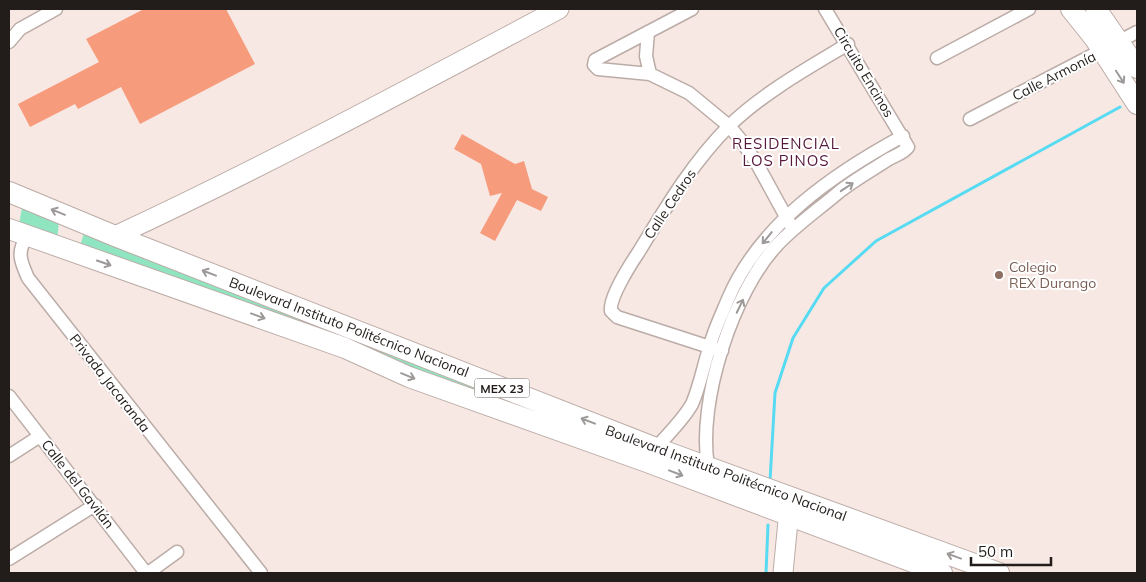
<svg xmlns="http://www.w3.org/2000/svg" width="1146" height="582" font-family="Mulish,sans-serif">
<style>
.green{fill:#8fe5bf}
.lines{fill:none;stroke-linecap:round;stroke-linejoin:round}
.stream{stroke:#57dbf2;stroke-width:3}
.building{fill:#f79b7d}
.street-casing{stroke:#bbaca7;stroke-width:15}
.secondary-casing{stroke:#bbaca7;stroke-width:21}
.primary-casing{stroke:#bbaca7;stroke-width:22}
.street{stroke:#fff;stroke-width:12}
.secondary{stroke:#fff;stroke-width:19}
.primary{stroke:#fff;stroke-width:20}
.oneway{stroke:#9c9998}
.education-dot{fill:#8d6e63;stroke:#fff;stroke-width:2}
.labels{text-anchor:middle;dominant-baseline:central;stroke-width:4;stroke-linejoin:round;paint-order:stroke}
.shield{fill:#fff;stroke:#64615f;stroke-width:1}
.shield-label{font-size:12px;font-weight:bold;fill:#221d1b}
.street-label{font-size:14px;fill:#221d1b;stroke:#fff}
.education-label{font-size:14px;fill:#785e54;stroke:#fff;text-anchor:start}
.neighbourhood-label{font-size:15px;letter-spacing:1px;fill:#581a3c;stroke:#fff}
</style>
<rect width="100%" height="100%" fill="#f8e8e3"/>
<!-- green -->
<path class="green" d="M22,208L59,222L57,241L19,224Z
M84,233L631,444L627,452L80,246Z"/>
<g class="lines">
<!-- stream -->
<path class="stream" d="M770,481L775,393L793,338L824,288L876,241L1120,107
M766,573L768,525"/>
</g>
<!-- building -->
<path class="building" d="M144,9H226L255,64L140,124L121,87L78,109L75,104L30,127L18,104L99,62L86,39Z
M462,134L515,164L524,161L532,189L548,197L541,211L517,200L495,241L480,233L502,193L490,196L481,164L454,149Z"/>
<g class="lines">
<!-- street casing -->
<g class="street-casing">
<path id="street" d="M692,9L595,60L594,65L598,69L650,74L689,93L729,126L740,139L756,162L790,224
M648,32L646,56L650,74
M9,42L20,29L56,9
M937,58L1029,9
M970,119L1137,32
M27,237C16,252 21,262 28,278L261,573
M722,351L617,317L611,311C609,298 630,265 638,253C665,209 692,163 729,126C763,93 808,68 848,44
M9,396L146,573
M656,448C668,434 683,420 692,404C700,386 703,367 709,349C713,332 721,316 728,299C760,224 833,174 903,136
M9,456L40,436
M708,466C697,402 733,291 778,244C796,225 819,209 839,192C854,180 872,170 889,159C896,155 904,153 908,147L825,9
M9,559L95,505
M148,573L177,552"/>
</g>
<!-- secondary casing -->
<g class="secondary-casing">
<path id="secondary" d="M115,236C266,166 412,87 559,9
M783,573L790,500"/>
</g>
<!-- primary casing -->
<g class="primary-casing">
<path id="primary" d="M1071,9L1095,39L1137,104
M1096,9L1137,68
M9,192L115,236L656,448L999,573
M9,229L345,348L409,377L647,462L942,573"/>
</g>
<!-- street -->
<use href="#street" class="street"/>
<!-- secondary -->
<use href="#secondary" class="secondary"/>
<!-- primary -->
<use href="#primary" class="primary"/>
</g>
<!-- one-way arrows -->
<defs><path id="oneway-shaft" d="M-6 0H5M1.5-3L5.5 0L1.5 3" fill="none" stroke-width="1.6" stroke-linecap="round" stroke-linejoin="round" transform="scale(1.25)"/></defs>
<g class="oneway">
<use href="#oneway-shaft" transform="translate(1120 77) rotate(57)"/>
<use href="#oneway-shaft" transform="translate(847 187) rotate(-34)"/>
<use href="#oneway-shaft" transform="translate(58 212) rotate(-158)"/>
<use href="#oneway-shaft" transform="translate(767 238) rotate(129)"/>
<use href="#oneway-shaft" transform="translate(104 263) rotate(19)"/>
<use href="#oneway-shaft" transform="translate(209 273) rotate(-159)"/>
<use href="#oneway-shaft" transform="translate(740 306) rotate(-64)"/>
<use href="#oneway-shaft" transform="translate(258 316) rotate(20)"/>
<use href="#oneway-shaft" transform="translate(408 376) rotate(22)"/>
<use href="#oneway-shaft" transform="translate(588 421) rotate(-159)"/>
<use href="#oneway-shaft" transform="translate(676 473) rotate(21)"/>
<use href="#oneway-shaft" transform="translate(954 556) rotate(-160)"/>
</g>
<!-- markers -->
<circle class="education-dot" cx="999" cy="275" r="5"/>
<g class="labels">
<!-- shield labels -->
<rect class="shield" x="474.5" y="378.5" width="55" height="19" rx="4"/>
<g class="shield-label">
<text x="502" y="388">MEX 23</text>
</g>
<!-- street labels -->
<g class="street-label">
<text transform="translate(864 72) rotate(59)">Circuito Encinos</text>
<text transform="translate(1054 76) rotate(-27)">Calle Armonía</text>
<text transform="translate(670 204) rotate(-56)">Calle Cedros</text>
<text transform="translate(349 327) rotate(21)">Boulevard Instituto Politécnico Nacional</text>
<text transform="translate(110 383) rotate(52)">Privada Jacaranda</text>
<text transform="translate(726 473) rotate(20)">Boulevard Instituto Politécnico Nacional</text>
<text transform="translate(78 484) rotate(52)">Calle del Gavilán</text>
</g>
<!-- education labels -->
<g class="education-label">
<text x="1009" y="267">Colegio<tspan x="1009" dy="16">REX Durango</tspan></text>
</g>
<!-- neighbourhood labels -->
<g class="neighbourhood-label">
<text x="786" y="143">RESIDENCIAL<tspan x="786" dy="17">LOS PINOS</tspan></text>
</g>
</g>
<!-- border -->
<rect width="1146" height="582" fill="none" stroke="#221d1b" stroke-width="20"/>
<!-- scale -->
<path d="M971 557v8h80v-8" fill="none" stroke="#221d1b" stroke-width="2.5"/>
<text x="978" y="557" font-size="15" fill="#221d1b" stroke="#ffffff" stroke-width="4" paint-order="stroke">50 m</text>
</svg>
